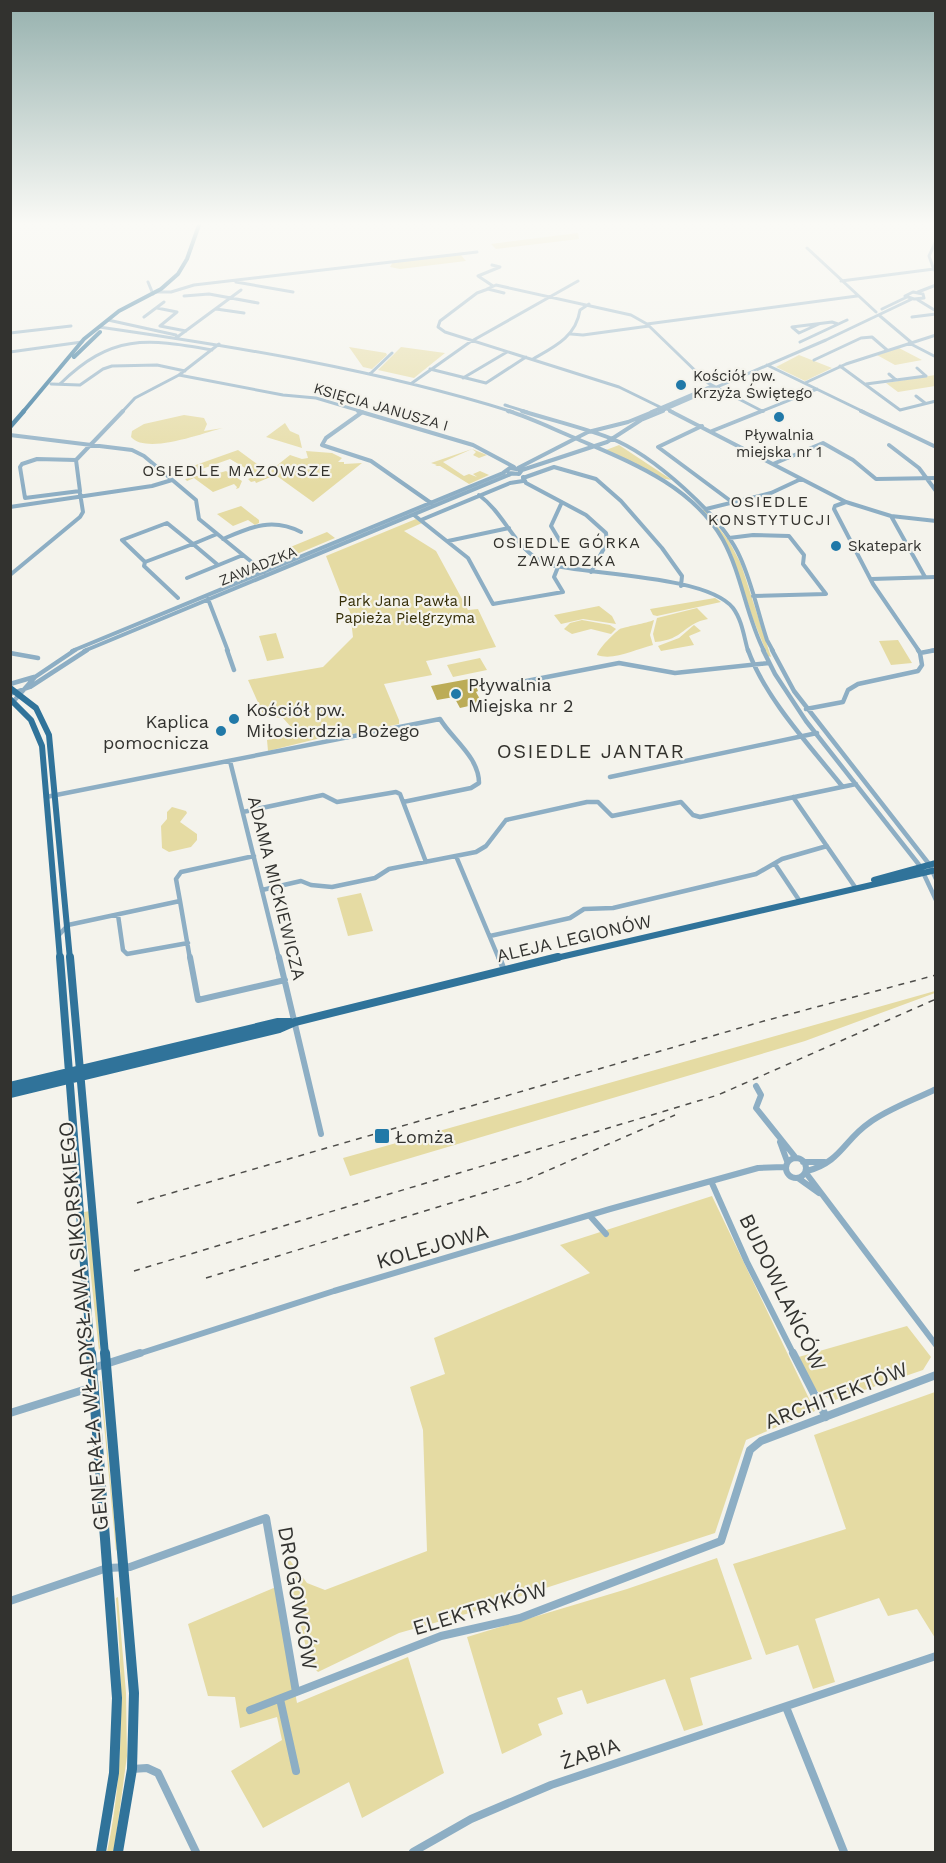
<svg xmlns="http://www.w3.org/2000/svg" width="946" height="1863" font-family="'Work Sans',sans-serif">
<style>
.green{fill:#e5dba3}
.water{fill:#bcac57}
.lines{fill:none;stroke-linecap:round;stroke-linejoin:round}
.minor-far4{stroke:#8daec4;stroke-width:3}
.minor-far3{stroke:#8daec4;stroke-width:4}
.minor-far2{stroke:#8daec4;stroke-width:4.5}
.minor-far1{stroke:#8daec4;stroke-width:6}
.minor{stroke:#8daec4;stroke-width:8}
.major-far4{stroke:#30739a;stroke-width:4}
.major-far3{stroke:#30739a;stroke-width:4.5}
.major-far2{stroke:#30739a;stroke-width:6}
.major-far1{stroke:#30739a;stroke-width:8}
.major{stroke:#30739a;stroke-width:10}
.rail{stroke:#4f4e4b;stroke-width:1.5;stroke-dasharray:6 6;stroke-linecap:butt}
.poi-dot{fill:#2179a8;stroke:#f4f3ec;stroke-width:2}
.labels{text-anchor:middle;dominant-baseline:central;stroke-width:4.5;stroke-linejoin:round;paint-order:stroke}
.far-poi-label{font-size:15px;fill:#32322f;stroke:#f4f3ec;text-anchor:start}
.far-street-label{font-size:15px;fill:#32322f;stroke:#f4f3ec}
.far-park-label{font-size:15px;fill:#352e08;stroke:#f4f3ec}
.far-neighbourhood-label{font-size:16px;letter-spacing:1.5px;fill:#33322d;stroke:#f4f3ec}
.poi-label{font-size:18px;fill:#32322f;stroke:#f4f3ec;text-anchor:start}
.street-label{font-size:18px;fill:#32322f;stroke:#f4f3ec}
.neighbourhood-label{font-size:20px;letter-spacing:1.5px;fill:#33322d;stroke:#f4f3ec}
.near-street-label{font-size:21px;fill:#32322f;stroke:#f4f3ec}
</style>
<rect width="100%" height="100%" fill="#f4f3ec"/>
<!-- green -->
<path class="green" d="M578,233L579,239L496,249L491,244Z
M460,254L466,261L400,269L390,267L393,262Z
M349,347L386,353L387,355L372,369L363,367Z
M401,347L445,353L414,378L378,370Z
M899,348L922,360L895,365L877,355Z
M799,355L832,368L805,381L776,367Z
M935,375V386L898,392L886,383Z
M184,415L204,418L207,424L204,431L223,428C202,433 147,455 131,437L132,431L144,424Z
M285,423L290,431L299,435L302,448L266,437Z
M619,445L672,480L665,479L606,450Z
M472,449L443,462L464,476L469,474L477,477L473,474L480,471L489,475L469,484L440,466H435L437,465L431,463L472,449L487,455L479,458L473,455L476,452Z
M238,450L264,469L263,474L268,472L273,476L256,483L255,481L251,482L248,479L257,475L230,459L199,470L206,472C200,475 197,473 192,469L193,466Z
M306,451L332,453L342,458L338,462H344V464L362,463L313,502L270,471L290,455L302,459L308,458Z
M226,471L242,481L239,488L236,489L237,487L234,484L213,492L194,478L187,481L185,479L196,476L213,477L212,475Z
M241,506L259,520V523L255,525L248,520L233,526L217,514L211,516Z
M701,510H705L729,541L741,564L771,657L768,656L753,619L731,552Z
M416,519L422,523L404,531L436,551L468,610L478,609L496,647L426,661L432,675L384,684L399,720V724L347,735L345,732L268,751L267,740L282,737L291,727L283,718L264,716L248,680L323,667L353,637L350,612L340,592L326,556Z
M327,532L335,538L297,554L288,548Z
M715,598L721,602L657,616L653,615L650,609Z
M599,606L612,616L616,624L583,619L561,624L554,615Z
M697,608L708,619C684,623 684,640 655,642L653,634L657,618Z
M582,620L610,625L616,629L611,634L591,629L572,634L564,629L570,623Z
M654,620L650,635L653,645C636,649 614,661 597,655C599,648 614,633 620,629C624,627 647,623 654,620Z
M694,625L701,631L689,636L694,645L661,651L658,646L679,638Z
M276,633L284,658L267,661L259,636Z
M898,640L912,663L891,665L879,641Z
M480,658L487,670L453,677L447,665Z
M172,807L186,811L187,813L180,822L197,834V840L191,847L169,852L162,848L161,826L167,819V812Z
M361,893L373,931L348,936L337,898Z
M935,991V993L805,1041L350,1176L343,1158Z
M712,1196L815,1411L746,1440L715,1533L466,1614L399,1633L318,1672L310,1664L283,1551L307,1583L325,1590L427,1551L423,1430L410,1387L445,1374L434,1338L590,1273L560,1245Z
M90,1211L100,1348L99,1351L84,1212Z
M907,1326L931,1357L923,1370L832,1401L810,1386L795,1358Z
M101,1380L117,1549L116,1551L100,1382Z
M935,1392V1638L917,1609L888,1616L879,1598L815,1619L835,1682L813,1689L798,1645L766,1655L733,1564L846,1529L814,1435Z
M717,1558L752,1659L690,1678L703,1725L684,1731L665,1679L587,1704L582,1690L557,1698L563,1714L538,1724L542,1735L502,1754L467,1637L627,1589Z
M276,1587L297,1703L408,1657L444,1773L362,1818L349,1782L263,1828L231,1771L282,1740L277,1717L240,1728L235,1697L208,1696L188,1624Z
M118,1597L126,1693L127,1756L115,1844L113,1852H107C125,1767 123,1684 116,1598Z"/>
<!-- water -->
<path class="water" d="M469,679L473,687L476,686L478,691L476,692L482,703L460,708L454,697L437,700L431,686Z"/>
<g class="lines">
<!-- minor-far4 -->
<path class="minor-far4" d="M807,248L876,312
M492,265L500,267L478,276L493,286
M934,270L929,256L936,241
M841,281L934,269
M148,282L153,294
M236,282L293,292
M487,289L496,285L631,315L647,324L708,383L762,411L817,389
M156,292H171L194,285L477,252
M913,292L923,294L924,298L914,299L905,296Z
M918,292L936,285
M504,293L488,289L477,293L440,321L438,327L445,332L619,387L664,409
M184,296L209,294L258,303
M918,300L936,311
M157,308L177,312L160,326L186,331
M216,309L244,313
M882,309L907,297
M880,316L912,343
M144,317L164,302
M912,317L936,314
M108,320L176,335
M647,324L857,296
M819,324L799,333L792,327L832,322L838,324
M99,327C238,347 379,370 513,412
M10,333L71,326
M571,334L583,335L649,326
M176,338L241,290
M800,342L847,320
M909,343L936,357
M10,352L82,342
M533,359C554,347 576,337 580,310L589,304
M814,360L861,338L872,337L887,350
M767,365L864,412
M840,366L900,410L936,401
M917,368L926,376
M430,369L486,383L526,357
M370,374L392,353
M889,374L896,380
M179,375L283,395L316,398L363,412
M463,378L507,352
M412,383L470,342L578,281
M805,383L846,364L936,335
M51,384L80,385L103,369L112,366L157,365L185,371
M60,384C111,334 146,338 212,350
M866,384L926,376
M916,396L925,403
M505,405L527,412
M667,409L673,412
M122,412L135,398L179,375L219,344
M651,412L712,386
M659,412L826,340L912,299
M759,412L762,411"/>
<!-- minor-far3 -->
<path class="minor-far3" d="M358,411L473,445L514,467
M508,411C531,418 553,429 575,438C630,462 692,485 723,540C742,575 746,616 764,651
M522,411C551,420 581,427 610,438C652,454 722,516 740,557C752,583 758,613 767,640L773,651
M670,411L846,502L891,516L936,521
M761,411H763
M861,411L936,447
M361,413L326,438L322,445L371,461L431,503
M702,426L658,447L732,502
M712,431L762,411
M10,435L132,450L144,456L196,500L199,519L264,572
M889,445L919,468L936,491
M37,459L76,460L80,491L25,498L20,467L22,464Z
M76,460L123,411
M773,464L823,443L853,460L876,479L936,478
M518,468L588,432L628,422L655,411
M509,473L519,474L522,470L607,442L641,420L663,411
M523,477L526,483L586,515L606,533L607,543L591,572
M523,478L554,467L596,479L621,501L662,548L682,576L681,586
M479,495C506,515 515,550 546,564C588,575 707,575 733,608C742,620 744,637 748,651
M846,502L835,506L834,509L873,584L919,651
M10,507L152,486L172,480
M706,509L771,493L801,479
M414,515L468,558L493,604L563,592L554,577L558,567
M891,516L925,577
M421,520L510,483L523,481
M167,523L193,544L145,562L122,540Z
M217,534L193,544L218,565
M729,538L753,535L789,536L804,555L803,564L826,594L753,596
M223,539C251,527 272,517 301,532
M448,541L509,528
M560,541L551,526L562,502
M145,562L144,566L178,598
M10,575L80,517L83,512L80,493
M187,578L243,555
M872,579L936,577
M208,599L228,651
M72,651L503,473L510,468L522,470
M84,651L511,474
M930,651L936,650"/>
<!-- minor-far2 -->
<path class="minor-far2" d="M227,650L234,670
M748,650C765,698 810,746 842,786
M763,650L775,674L806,721L920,866L936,900
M772,650L794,691L929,864L936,879
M918,650L920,653
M10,653L38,658
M516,683L619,663L675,673L769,663
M10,684L34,677
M10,694L30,687L87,650
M12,703L35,677L75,650
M806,709L843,702L848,690L858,684L918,671L922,665L920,653L936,650
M230,761L279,959
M610,777L817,733
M46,797L440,719C452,739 479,757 479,783L471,788L403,802
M793,797L855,887
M243,812L323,795L337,802L396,792L400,794L426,862
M456,856L499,959
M775,864L799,900
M262,890L301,881L311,885L332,887L375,878L389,869L476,852L486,846L506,820L587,802H598L612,816L681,802L693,815L700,817L856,784
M180,901L190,959
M118,915L123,950L127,954L188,943
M58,936L68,925L180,901L176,879L181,872L254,856
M490,936L570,918L584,909L613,908L756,874L782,859L827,846"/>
<!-- minor-far1 -->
<path class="minor-far1" d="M190,957L198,1000L285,980
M279,957L321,1134
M499,957L504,970
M756,1086L761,1095L756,1108L796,1158
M780,1142L787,1161
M786 1168a10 10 0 1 1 20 0a10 10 0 1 1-20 0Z
M803,1162H825
M807,1171C841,1162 844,1140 869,1123C888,1109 914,1100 936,1089
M806,1173L936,1345
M798,1178L819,1193
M711,1181L747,1262L794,1355
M590,1216L606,1234
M135,1355L334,1291L610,1209L758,1168L784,1167"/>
<!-- minor -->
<path class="minor" d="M793,1353L826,1417
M93,1368L140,1353
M10,1413L93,1387
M10,1601L107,1568L130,1567L266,1518L296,1692
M280,1699L296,1771
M786,1707L844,1852
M250,1710L441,1636L520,1618L721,1541L750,1450L761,1441L936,1375
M132,1769L147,1768L158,1773L196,1852
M413,1852L471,1819L551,1785L936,1656"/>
<!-- major-far4 -->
<path class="major-far4" d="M74,357L100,332
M23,412L84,339L119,311L161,289L178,274L187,259L199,225"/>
<!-- major-far3 -->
<path class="major-far3" d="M10,427L24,411"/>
<!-- major-far2 -->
<path class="major-far2" d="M10,688L36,708L49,735L70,959
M10,699L31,720L42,746L60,959
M874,880L936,863
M552,959L936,870"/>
<!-- major-far1 -->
<path class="major-far1" d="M60,957L91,1355
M70,957L105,1355
M10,1086L278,1022H290
M10,1094L279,1029L295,1022L558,957"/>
<!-- major -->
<path class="major" d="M91,1353L117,1698L114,1773L101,1852
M105,1353L134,1693L132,1769L118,1852"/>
<!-- rail -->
<path class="rail" d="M137,1203L764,1021L936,975
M134,1271L718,1095L936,999
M206,1278L526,1180L675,1115"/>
</g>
<!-- sky -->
<linearGradient id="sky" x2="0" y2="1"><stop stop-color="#96b1ae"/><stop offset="0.46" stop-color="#fafaf6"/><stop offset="1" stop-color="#fafaf6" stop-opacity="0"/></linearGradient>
<rect width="946" height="486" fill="url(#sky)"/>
<!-- markers -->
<g class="poi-dot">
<circle cx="681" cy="385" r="6"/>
<circle cx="779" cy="417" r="6"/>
<circle cx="836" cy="546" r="6"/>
<circle cx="456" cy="694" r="6"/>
<circle cx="234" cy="719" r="6"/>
<circle cx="221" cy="731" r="6"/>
<rect x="374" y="1128" width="16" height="16" rx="3"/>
</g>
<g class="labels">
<!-- far-poi labels -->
<g class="far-poi-label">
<text x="693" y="376">Kościół pw.<tspan x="693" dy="17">Krzyża Świętego</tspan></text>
<text x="779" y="435" text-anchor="middle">Pływalnia<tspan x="779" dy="17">miejska nr 1</tspan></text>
<text x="848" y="546">Skatepark</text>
</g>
<!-- far-street labels -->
<g class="far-street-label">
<text transform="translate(381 407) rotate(16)">KSIĘCIA JANUSZA I</text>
<text transform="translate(258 566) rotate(-22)">ZAWADZKA</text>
</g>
<!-- far-park labels -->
<g class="far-park-label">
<text x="405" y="601">Park Jana Pawła II<tspan x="405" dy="17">Papieża Pielgrzyma</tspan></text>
</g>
<!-- far-neighbourhood labels -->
<g class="far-neighbourhood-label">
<text x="237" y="470">OSIEDLE MAZOWSZE</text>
<text x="770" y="501">OSIEDLE<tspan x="770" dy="18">KONSTYTUCJI</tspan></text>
<text x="567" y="542">OSIEDLE GÓRKA<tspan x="567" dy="18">ZAWADZKA</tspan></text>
</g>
<!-- poi labels -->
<g class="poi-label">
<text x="468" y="684">Pływalnia<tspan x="468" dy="21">Miejska nr 2</tspan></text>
<text x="246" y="709">Kościół pw.<tspan x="246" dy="21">Miłosierdzia Bożego</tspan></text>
<text x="209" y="721" text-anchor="end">Kaplica<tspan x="209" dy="21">pomocnicza</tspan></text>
<text x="395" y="1136">Łomża</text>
</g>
<!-- street labels -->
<g class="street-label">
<text transform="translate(277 888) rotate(76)">ADAMA MICKIEWICZA</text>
<text transform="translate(574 938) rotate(-13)">ALEJA LEGIONÓW</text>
</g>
<!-- neighbourhood labels -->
<g class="neighbourhood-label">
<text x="591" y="751">OSIEDLE JANTAR</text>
</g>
<!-- near-street labels -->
<g class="near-street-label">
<text transform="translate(432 1246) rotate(-16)">KOLEJOWA</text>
<text transform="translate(783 1292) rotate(64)">BUDOWLAŃCÓW</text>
<text transform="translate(83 1326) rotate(-95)">GENERAŁA WŁADYSŁAWA SIKORSKIEGO</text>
<text transform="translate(836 1395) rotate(-21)">ARCHITEKTÓW</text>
<text transform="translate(298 1598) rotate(80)">DROGOWCÓW</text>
<text transform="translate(480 1608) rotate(-17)">ELEKTRYKÓW</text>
<text transform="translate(590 1753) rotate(-18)">ŻABIA</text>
</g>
</g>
<!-- border -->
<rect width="946" height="1863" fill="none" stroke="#32322f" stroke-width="24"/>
</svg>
